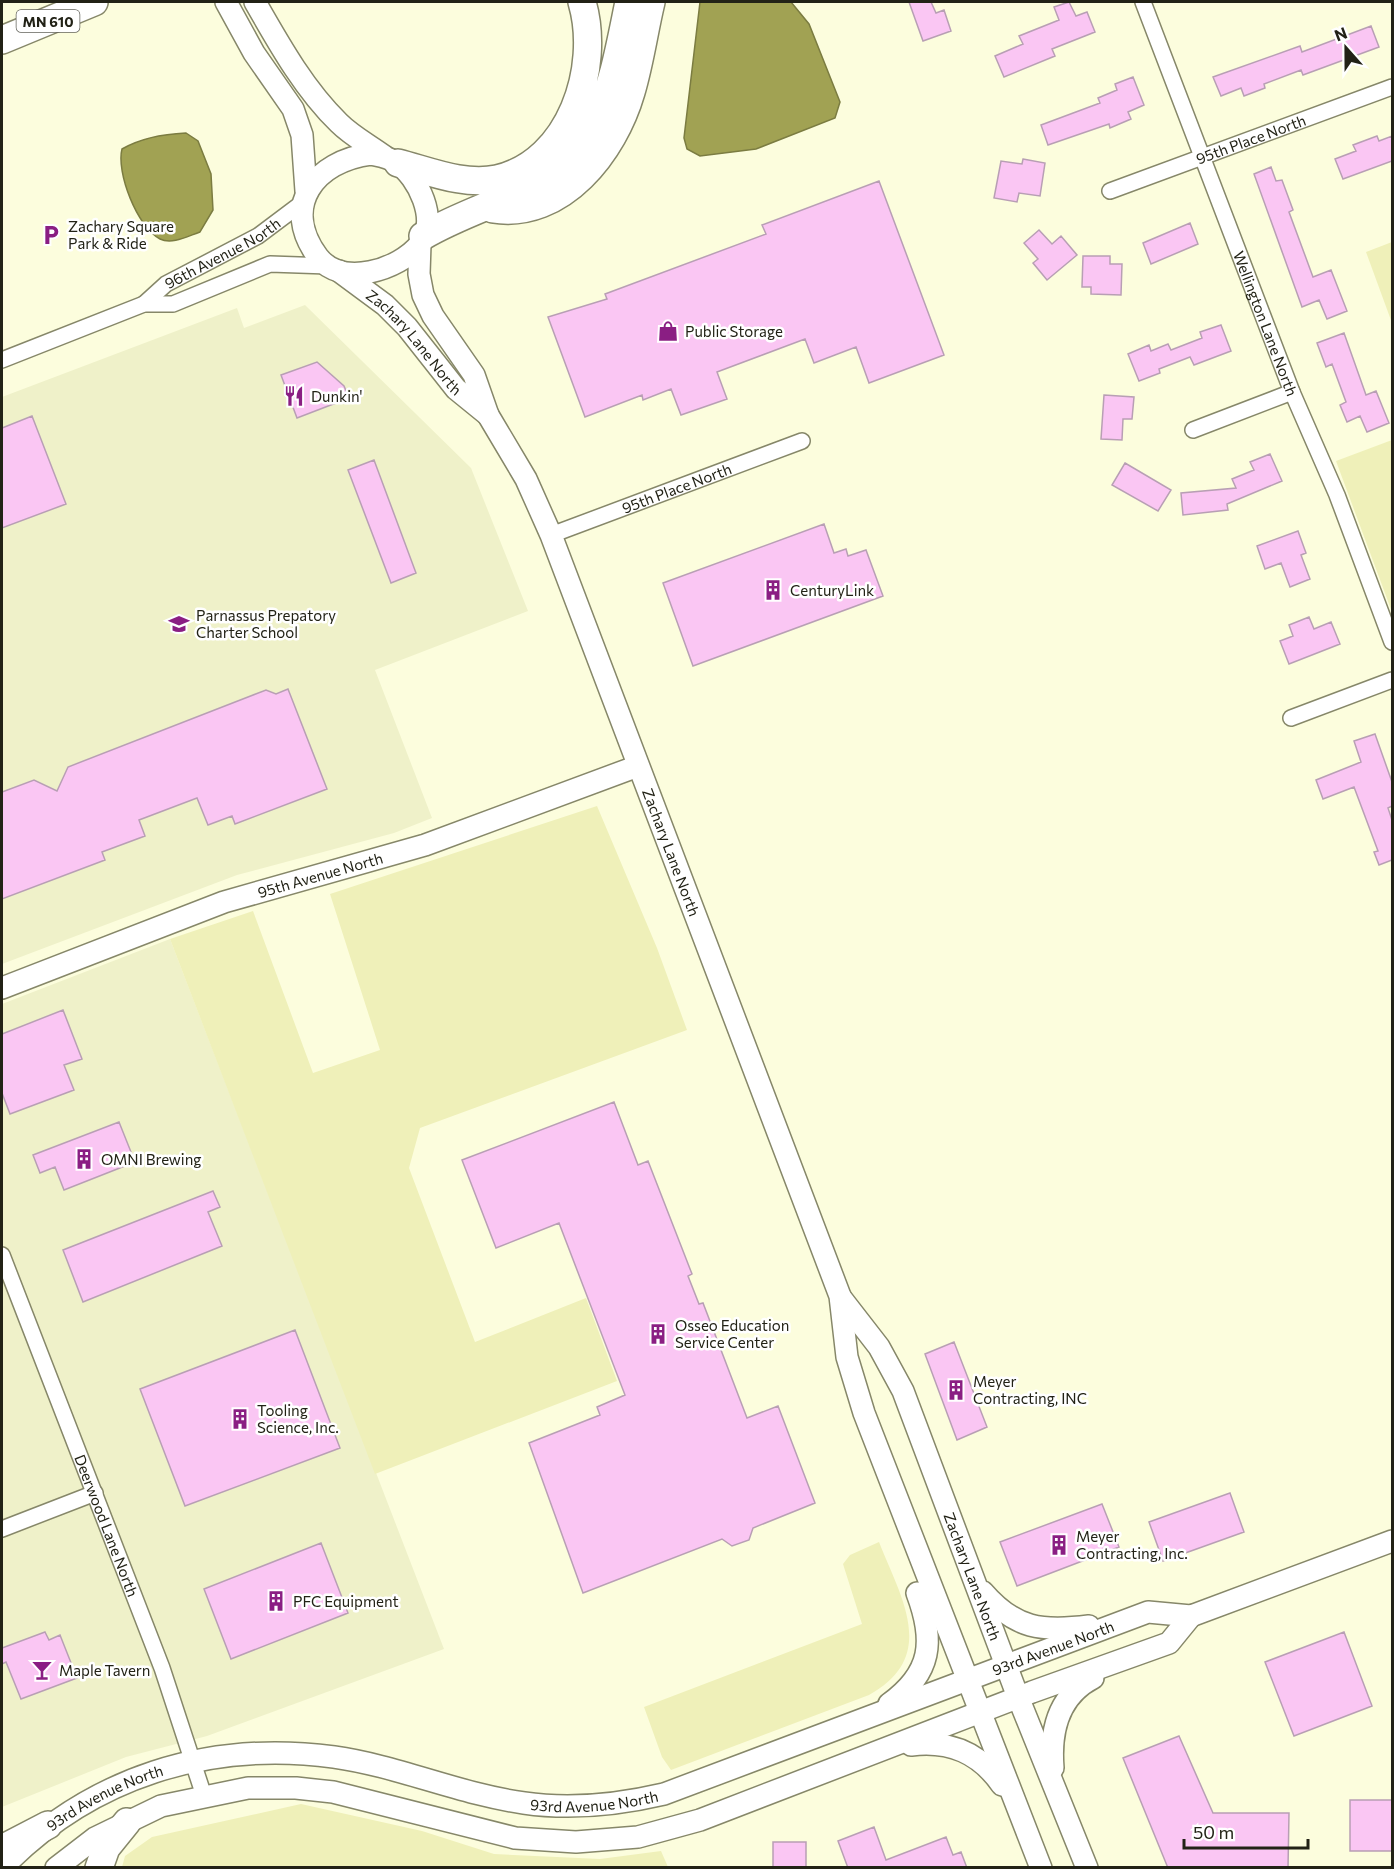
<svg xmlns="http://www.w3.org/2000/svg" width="1394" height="1869" font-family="Commissioner,sans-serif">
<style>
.built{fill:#eff1c9}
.green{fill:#eff0b9}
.water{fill:#a1a253;stroke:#7b7c41;stroke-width:1.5}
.building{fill:#fac6f3;stroke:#b89fb4;stroke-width:1.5}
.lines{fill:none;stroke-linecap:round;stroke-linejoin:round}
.street-casing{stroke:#868769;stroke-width:18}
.secondary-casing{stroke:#868769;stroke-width:24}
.highway-casing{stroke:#868769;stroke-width:30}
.street{stroke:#fff;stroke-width:15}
.secondary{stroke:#fff;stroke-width:21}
.highway{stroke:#fff;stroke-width:27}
.labels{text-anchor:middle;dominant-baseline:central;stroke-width:5;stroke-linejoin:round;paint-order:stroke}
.shield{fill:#fff;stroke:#64645c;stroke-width:1.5}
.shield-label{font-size:14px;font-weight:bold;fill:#222216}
.street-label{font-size:15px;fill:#222216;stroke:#fff}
.poi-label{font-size:15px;fill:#222216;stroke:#fff;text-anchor:start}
</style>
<rect width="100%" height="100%" fill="#fcfddd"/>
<!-- built -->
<path class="built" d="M305,305L471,468L528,611L375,670L432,818L394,833L237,875L2,964V397L237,308L244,328Z
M170,939L444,1649L207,1736L126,1757L2,1807V1004Z"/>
<!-- green -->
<path class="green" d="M1392,242V323L1366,252Z
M1392,440V612L1336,461Z
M597,806L657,948L687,1030L420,1128L409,1168L475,1342L586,1298L617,1381L375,1474L170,939L253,911L313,1073L380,1050L330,894Z
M879,1542C901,1598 939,1656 869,1695L671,1770L662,1757L644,1707L862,1624L843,1564L850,1555Z
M301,1804L422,1831L494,1854L600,1859L661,1851L668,1867H122L125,1856L152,1837Z"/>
<!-- water -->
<path class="water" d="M700,2H791L809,24L840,102L835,118L756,149L700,156L687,149L684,138Z
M186,133L198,141L211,174L213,210L200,232C188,236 172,245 160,239C137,227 116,172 122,149C141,138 164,134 186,133Z"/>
<!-- building -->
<path class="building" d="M909,2H931L936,13L944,10L951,31L923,41Z
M1069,2L1076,16L1087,12L1095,32L1052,49L1055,56L1004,77L995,56L1023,44L1019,36L1059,20L1054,7Z
M1371,26L1379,47L1303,75L1301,70L1264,84L1265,88L1244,96L1241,88L1221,96L1213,77L1300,46L1302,52Z
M1133,77L1144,105L1128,112L1131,119L1110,128L1109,124L1048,145L1041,125L1100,103L1098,98L1117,90L1115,84Z
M1377,136L1379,141L1392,136V161L1343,179L1335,159L1356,151L1353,145Z
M1023,159L1045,163L1040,196L1019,193L1017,202L994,198L1001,161L1022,164Z
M1271,167L1276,181L1282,180L1293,210L1289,212L1313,277L1331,270L1347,311L1327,319L1319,300L1302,307L1254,174Z
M879,181L944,355L869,383L856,347L814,363L805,339L717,372L727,399L681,415L671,389L643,400L642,395L585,417L548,317L607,299L605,294L766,234L762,225Z
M1190,223L1198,244L1151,264L1143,243Z
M1039,230L1052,244L1061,236L1077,255L1047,280L1033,263L1038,259L1024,243Z
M1083,256H1110V264H1122L1121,295L1091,294V287H1082Z
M1221,325L1231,351L1194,365L1190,357L1159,369L1160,373L1139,381L1128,354L1149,345L1151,351L1168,344L1171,350L1202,338L1200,332Z
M1344,333L1366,395L1376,391L1389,423L1367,432L1360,416L1347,422L1340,405L1346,402L1332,364L1326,367L1317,343Z
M317,362L344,386L349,398L297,418L281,375Z
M1104,395L1134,397L1132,419H1123L1122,440L1101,439Z
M32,416L66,504L2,528V428Z
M1270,454L1282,481L1227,504L1228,510L1183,515L1181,493L1236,488L1232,479L1254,470L1250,462Z
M374,460L416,573L391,583L348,470Z
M1125,463L1171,490L1158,511L1112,485Z
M824,524L834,553L846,549L848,556L866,550L883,596L693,666L663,583Z
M1298,531L1306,553L1301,555L1310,579L1290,587L1281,563L1265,569L1257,546Z
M1309,617L1314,629L1331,622L1340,644L1289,664L1280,641L1293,636L1289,625Z
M288,689L327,789L235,824L232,816L208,825L197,798L139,820L145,836L102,852L105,860L2,899V792L34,780L57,791L68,767L266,690L276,694Z
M1375,734L1392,782V806L1388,808L1392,820V860L1379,865L1374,852L1378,851L1354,787L1323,799L1316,780L1361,762L1354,741Z
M63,1010L82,1059L64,1065L74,1090L10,1114L2,1093V1034Z
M614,1102L638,1165L648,1161L692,1274L688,1276L699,1304L703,1303L747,1418L778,1406L815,1503L753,1528L749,1540L732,1546L722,1539L583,1593L529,1443L600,1415L597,1407L625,1395L559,1223L496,1248L462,1160Z
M119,1122L135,1162L64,1190L55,1167L40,1173L33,1155Z
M213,1191L220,1207L208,1212L222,1246L83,1302L63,1250Z
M295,1330L340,1448L185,1506L140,1389Z
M954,1342L987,1427L957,1440L925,1354Z
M1230,1493L1244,1532L1163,1561L1149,1522Z
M1102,1504L1119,1547L1017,1586L1000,1542Z
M321,1543L348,1613L231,1659L204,1589Z
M45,1632L49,1640L60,1635L77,1678L21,1699L6,1662L2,1664V1648Z
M1344,1632L1372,1706L1294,1736L1265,1662Z
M1179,1736L1213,1813H1289L1288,1868H1168L1123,1758Z
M1350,1800H1392V1851H1350Z
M874,1827L886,1860L946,1837L953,1855L961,1852L967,1868H848L838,1841Z
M773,1842H806V1868H773Z"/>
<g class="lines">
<!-- street casing -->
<g class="street-casing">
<g id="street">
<path id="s1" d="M1143,2L1292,392L1337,495L1392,642"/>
<path id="s2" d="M1110,191L1392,87"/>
<path id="s3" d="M144,304L166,284L258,236L302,203"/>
<path d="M2,360L144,304H173L270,264L328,266"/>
<path d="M1193,430L1292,392"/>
<path id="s4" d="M551,535L802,441"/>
<path d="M1291,718L1392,680"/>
<path id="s5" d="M2,1255L162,1668L204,1796"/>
<path d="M2,1529L95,1493"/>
</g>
</g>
<!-- secondary casing -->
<g class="secondary-casing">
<g id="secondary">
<path d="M226,2L254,53L293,109L302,135L306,191"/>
<path d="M255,2C279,44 304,89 339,123C352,136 369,145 384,156"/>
<path d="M371,154C380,156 389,157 397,163C418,177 439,220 420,244C399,270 342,288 318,257C280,206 315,161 371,154Z"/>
<path id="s6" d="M420,244L419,274L423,295L433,316L474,375L488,415L526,479L551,535L840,1296L847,1357L864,1413L1041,1868"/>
<path id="s7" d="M339,271L385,305L407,327L456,389L488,415"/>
<path id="s8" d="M2,988L224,902L425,845L638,766"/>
<path id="s9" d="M841,1298L879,1347L903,1391L1018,1697L1087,1868"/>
<path d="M983,1592C1015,1629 1042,1632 1089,1626"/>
<path d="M889,1704C932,1673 935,1641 917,1593"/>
<path d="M911,1745C950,1740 980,1753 1002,1785"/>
<path d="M1053,1768C1050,1731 1058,1696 1093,1678"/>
<path id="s10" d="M2,1868C90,1777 209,1740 334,1757C398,1766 459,1794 524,1803C572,1810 617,1805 664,1794L1148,1612L1191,1616L1392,1541"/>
<path d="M56,1868L95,1838L161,1806L248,1788H296L333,1792L515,1838L576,1842L638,1837L700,1820L1032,1692L1169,1643L1191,1616"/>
</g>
</g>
<!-- highway casing -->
<g class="highway-casing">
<path id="highway" d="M2,40L94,2
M398,163C429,171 464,186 497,179C571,162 601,67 582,2
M493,209C562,220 614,151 631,92C640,62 644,31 651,2
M423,236C455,217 490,206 524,190C604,152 613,79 629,2
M2,1849L48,1825
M99,1868L106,1848L127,1822"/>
</g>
<!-- street -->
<use href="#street" class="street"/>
<!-- secondary -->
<use href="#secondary" class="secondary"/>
<!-- highway -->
<use href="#highway" class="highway"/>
</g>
<!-- icons -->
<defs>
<g id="parking-bare" transform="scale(1.62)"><path d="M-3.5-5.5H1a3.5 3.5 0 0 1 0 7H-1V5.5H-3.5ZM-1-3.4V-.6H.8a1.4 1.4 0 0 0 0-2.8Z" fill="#8a1e83" stroke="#fff" stroke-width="2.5" paint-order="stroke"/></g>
<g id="shop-bare" transform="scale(1.62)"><path d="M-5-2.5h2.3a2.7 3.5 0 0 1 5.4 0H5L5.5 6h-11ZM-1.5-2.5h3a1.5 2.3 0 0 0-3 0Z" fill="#8a1e83" stroke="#fff" stroke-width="2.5" paint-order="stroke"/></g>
<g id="restaurant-bare" transform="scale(1.62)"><path d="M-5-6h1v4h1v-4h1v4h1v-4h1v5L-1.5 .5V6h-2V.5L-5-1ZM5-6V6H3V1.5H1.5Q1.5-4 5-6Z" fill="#8a1e83" stroke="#fff" stroke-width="2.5" paint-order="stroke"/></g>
<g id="building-bare" transform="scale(1.62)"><path d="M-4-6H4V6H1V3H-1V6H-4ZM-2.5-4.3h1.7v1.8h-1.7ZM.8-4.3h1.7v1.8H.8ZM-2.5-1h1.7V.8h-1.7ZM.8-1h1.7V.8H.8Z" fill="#8a1e83" stroke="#fff" stroke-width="2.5" paint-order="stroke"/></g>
<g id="school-bare" transform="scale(1.62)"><path d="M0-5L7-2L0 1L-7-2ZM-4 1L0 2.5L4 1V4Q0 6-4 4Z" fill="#8a1e83" stroke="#fff" stroke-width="2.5" paint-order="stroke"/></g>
<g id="bar-bare" transform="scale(1.62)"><path d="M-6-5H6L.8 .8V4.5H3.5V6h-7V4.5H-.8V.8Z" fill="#8a1e83" stroke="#fff" stroke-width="2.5" paint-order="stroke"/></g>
</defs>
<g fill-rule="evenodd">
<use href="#parking-bare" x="51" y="235"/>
<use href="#shop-bare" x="668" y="331"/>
<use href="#restaurant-bare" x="294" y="396"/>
<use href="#building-bare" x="773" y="590"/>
<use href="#school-bare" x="179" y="624"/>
<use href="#building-bare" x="84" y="1159"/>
<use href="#building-bare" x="658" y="1334"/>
<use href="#building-bare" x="956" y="1390"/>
<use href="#building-bare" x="240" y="1419"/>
<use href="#building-bare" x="1059" y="1545"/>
<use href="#building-bare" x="276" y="1601"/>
<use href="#bar-bare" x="42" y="1670"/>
</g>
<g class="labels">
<!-- shield labels -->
<rect class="shield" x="16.5" y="10" width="63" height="22" rx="4.5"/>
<g class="shield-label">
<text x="48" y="21">MN 610</text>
</g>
<!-- street labels -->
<g class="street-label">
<text stroke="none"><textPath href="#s2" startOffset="150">95th Place North</textPath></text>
<text stroke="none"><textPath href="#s3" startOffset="94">96th Avenue North</textPath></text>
<text stroke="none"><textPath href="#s1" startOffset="344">Wellington Lane North</textPath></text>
<text stroke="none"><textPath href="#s7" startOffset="104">Zachary Lane North</textPath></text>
<text stroke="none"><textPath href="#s4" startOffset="134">95th Place North</textPath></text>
<text stroke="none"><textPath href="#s6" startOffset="664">Zachary Lane North</textPath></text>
<text stroke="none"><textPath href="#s8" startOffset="338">95th Avenue North</textPath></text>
<text stroke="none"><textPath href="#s5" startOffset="290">Deerwood Lane North</textPath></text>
<text stroke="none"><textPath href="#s9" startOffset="310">Zachary Lane North</textPath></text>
<text stroke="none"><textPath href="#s10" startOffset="1116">93rd Avenue North</textPath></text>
<text stroke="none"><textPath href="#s10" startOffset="630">93rd Avenue North</textPath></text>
<text stroke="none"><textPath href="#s10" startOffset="126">93rd Avenue North</textPath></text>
</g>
<!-- poi labels -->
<g class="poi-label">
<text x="68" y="226">Zachary Square<tspan x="68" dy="17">Park &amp; Ride</tspan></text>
<text x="685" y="331">Public Storage</text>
<text x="311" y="396">Dunkin'</text>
<text x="790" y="590">CenturyLink</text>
<text x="196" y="615">Parnassus Prepatory<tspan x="196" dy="17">Charter School</tspan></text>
<text x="101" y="1159">OMNI Brewing</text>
<text x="675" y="1325">Osseo Education<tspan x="675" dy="17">Service Center</tspan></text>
<text x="973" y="1381">Meyer<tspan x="973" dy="17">Contracting, INC</tspan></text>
<text x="257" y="1410">Tooling<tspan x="257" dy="17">Science, Inc.</tspan></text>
<text x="1076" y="1536">Meyer<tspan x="1076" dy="17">Contracting, Inc.</tspan></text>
<text x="293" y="1601">PFC Equipment</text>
<text x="59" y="1670">Maple Tavern</text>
</g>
</g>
<!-- border -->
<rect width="1394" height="1869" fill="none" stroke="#222216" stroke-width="6"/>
<!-- north arrow -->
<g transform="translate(1346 48) rotate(339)" stroke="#ffffff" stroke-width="4.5" paint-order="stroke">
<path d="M0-4.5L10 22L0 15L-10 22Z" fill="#222216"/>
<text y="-9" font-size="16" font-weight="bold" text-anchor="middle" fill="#222216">N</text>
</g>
<!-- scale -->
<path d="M1184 1839v9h124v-9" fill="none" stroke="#222216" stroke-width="3"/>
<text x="1193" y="1839" font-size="18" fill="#222216" stroke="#ffffff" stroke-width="4.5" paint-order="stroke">50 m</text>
</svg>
